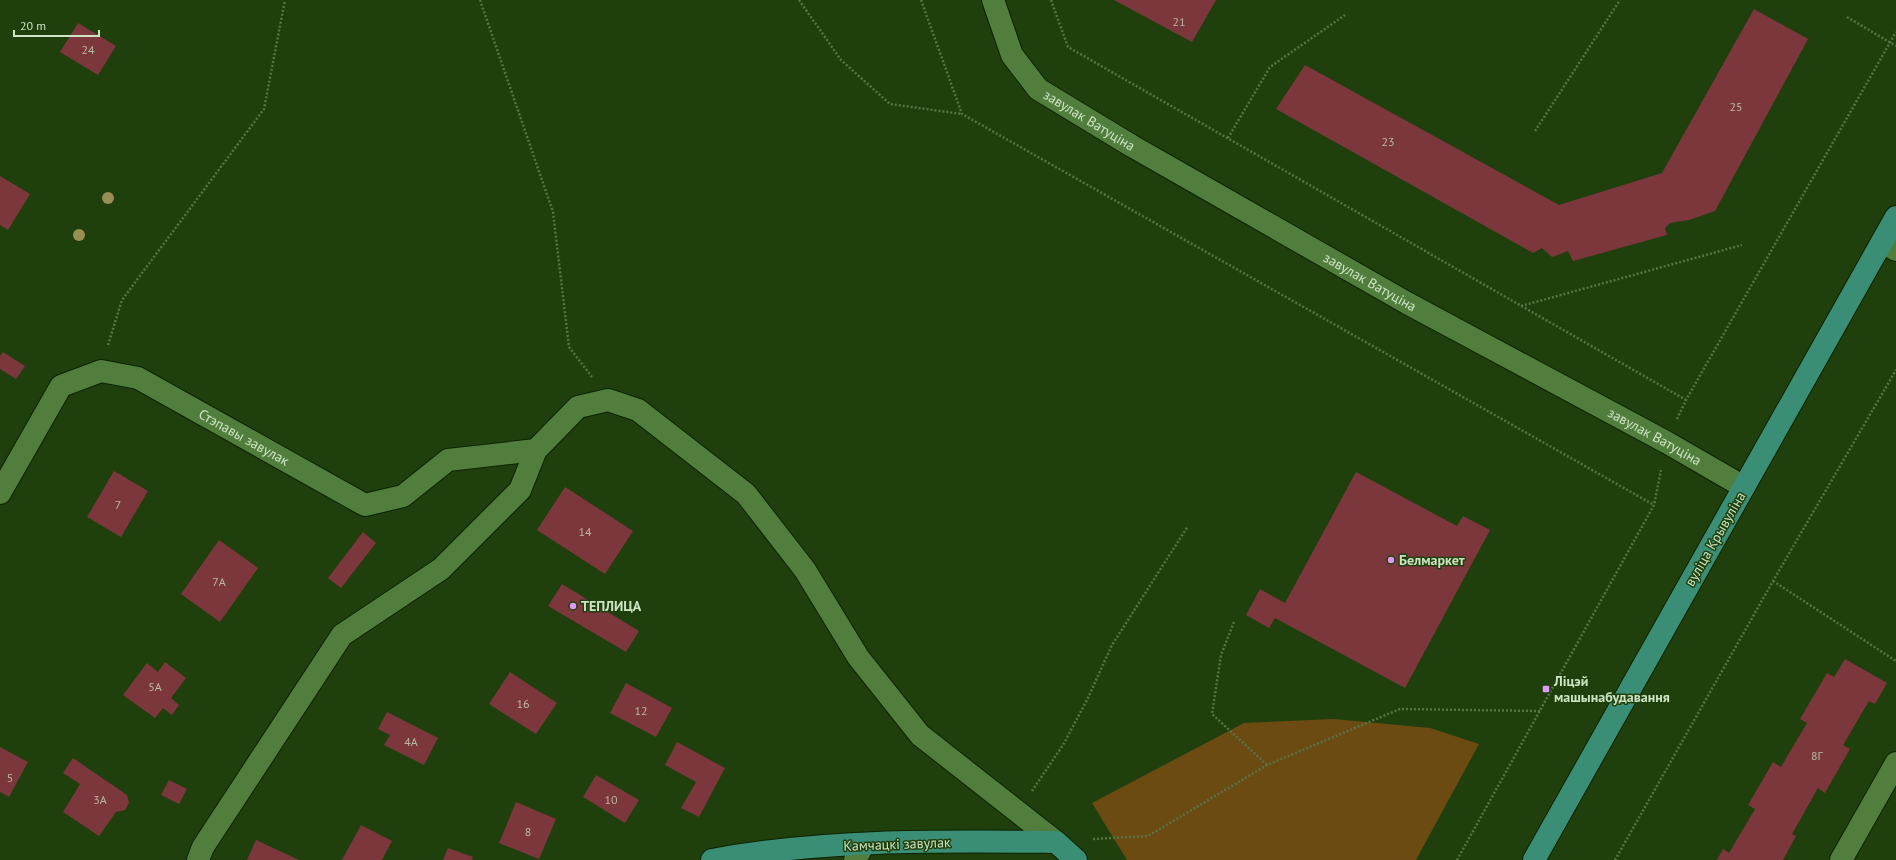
<svg xmlns="http://www.w3.org/2000/svg" width="1896" height="860" font-family="'PT Sans',sans-serif">
<style>
.green{fill:#6c4b12}
.building{fill:#7c373d}
.lines{fill:none;stroke-linecap:round;stroke-linejoin:round}
.minor-casing{stroke:#0d2302;stroke-width:24}
.major-casing{stroke:#0d2302;stroke-width:24}
.path{stroke:#577447;stroke-width:2.5;stroke-dasharray:2 2;stroke-linecap:butt}
.minor{stroke:#527e3d;stroke-width:22}
.major{stroke:#3a8e75;stroke-width:22}
.tree{fill:#9a8f53}
.poi-dot{fill:#dc99f5;stroke:#1f3f0d;stroke-width:1.5}
.labels{text-anchor:middle;dominant-baseline:central;stroke-width:3;stroke-linejoin:round;paint-order:stroke}
.number-label{font-size:12px;fill:#b8b9a1}
.street-label{font-size:14px;fill:#cce4c2;stroke:#1f3f0d}
.poi-label{font-size:14px;font-weight:bold;fill:#cce4c2;stroke:#1f3f0d;text-anchor:start}
</style>
<rect width="100%" height="100%" fill="#1f3f0d"/>
<!-- green -->
<path class="green" d="M1334,719L1430,728L1479,744L1416,860H1127L1092,803L1244,723Z"/>
<!-- building -->
<path class="building" d="M1114,0H1216L1192,42Z
M1754,9L1808,39L1715,211L1689,220L1670,223L1665,228L1667,235L1573,261L1568,251L1552,257L1542,248L1533,253L1276,109L1305,65L1559,205L1662,173Z
M78,23L116,46L98,75L60,52Z
M0,176L30,194L8,230L0,225Z
M3,352L25,366L16,379L0,369V356Z
M114,471L148,491L121,537L87,517Z
M1356,472L1457,526L1463,516L1490,530L1405,688L1275,618L1269,628L1246,615L1260,589L1285,603Z
M565,487L633,531L605,574L537,530Z
M363,532L376,543L341,588L328,578Z
M219,540L258,568L220,622L181,594Z
M562,584L639,631L626,652L548,606Z
M1845,659L1887,683L1875,704L1869,701L1843,745L1850,749L1825,793L1818,788L1792,834L1796,836L1783,860H1717L1723,849L1729,853L1755,809L1748,805L1773,762L1781,767L1807,723L1800,719L1827,673L1834,677Z
M165,662L186,678L171,698L179,705L172,715L163,708L155,718L123,695L147,663L158,672Z
M510,672L557,703L536,734L489,704Z
M626,683L672,708L656,737L610,713Z
M387,712L438,738L424,765L384,745L390,735L378,729Z
M677,742L725,768L699,817L681,808L696,782L665,765Z
M0,747L28,762L9,797L0,792Z
M73,758L127,795L129,803L125,810L116,812L99,836L63,812L80,784L63,773Z
M596,775L639,800L625,823L583,797Z
M169,780L187,789L179,804L161,795Z
M516,802L556,819L539,859L499,843Z
M361,825L392,841L382,860H342Z
M256,840L299,860H247Z
M448,848L473,857L472,860H443Z"/>
<g class="lines">
<!-- minor casing -->
<g class="minor-casing">
<g id="minor">
<path id="s1" d="M993,0L1012,55L1038,89L1132,146L1407,303L1666,442L1744,487"/>
<path d="M1882,242L1896,250"/>
<path id="s2" d="M0,493L61,386L101,371L138,378L365,505L403,496L448,460L536,450"/>
<path d="M198,860L203,847L342,635L441,569L520,490L536,450L578,407L608,400L638,410L746,494L805,570L858,657L920,735L1056,842"/>
<path d="M855,860L864,844"/>
<path d="M1841,860L1896,763"/>
</g>
</g>
<!-- major casing -->
<g class="major-casing">
<path id="major" d="M712,860C825,839 942,841 1056,842L1076,860
M1534,860L1896,217"/>
</g>
<!-- path -->
<path class="path" d="M480,0L553,212L569,347L592,377
M799,0L841,60L890,104L962,114
M921,0L962,114L1654,505
M1051,0L1068,47L1686,400
M1847,17L1896,46
M1535,131L1620,0
M1228,138L1270,67L1345,15
M1521,306L1742,245
M108,345L122,300L264,109L285,0
M1677,419L1686,400L1896,32
M1773,581L1896,661
M1234,622L1221,655L1212,714L1267,765
M1032,791L1063,745L1087,700L1112,645L1188,526
M1093,839L1148,836L1267,765L1400,709L1540,711
M1457,860L1654,505L1661,470
M1615,860L1773,581L1896,370"/>
<!-- minor -->
<use href="#minor" class="minor"/>
<!-- major -->
<use href="#major" class="major"/>
</g>
<!-- trees -->
<g class="tree">
<circle cx="108" cy="198" r="6"/>
<circle cx="79" cy="235" r="6"/>
</g>
<!-- markers -->
<g class="poi-dot">
<circle cx="1391" cy="560" r="4"/>
<circle cx="573" cy="606" r="4"/>
<rect x="1542" y="685" width="8" height="8" rx="2"/>
</g>
<g class="labels">
<!-- number labels -->
<g class="number-label">
<text x="1179" y="21">21</text>
<text x="88" y="49">24</text>
<text x="1736" y="106">25</text>
<text x="1388" y="141">23</text>
<text x="118" y="504">7</text>
<text x="585" y="531">14</text>
<text x="219" y="581">7А</text>
<text x="155" y="686">5А</text>
<text x="523" y="703">16</text>
<text x="641" y="710">12</text>
<text x="411" y="741">4А</text>
<text x="1817" y="755">8Г</text>
<text x="10" y="777">5</text>
<text x="100" y="799">3А</text>
<text x="611" y="799">10</text>
<text x="528" y="831">8</text>
</g>
<!-- street labels -->
<g class="street-label">
<text stroke="none"><textPath href="#s1" startOffset="161">завулак Ватуціна</textPath></text>
<text stroke="none"><textPath href="#s1" startOffset="485">завулак Ватуціна</textPath></text>
<text stroke="none"><textPath href="#s2" startOffset="325">Стэпавы завулак</textPath></text>
<text stroke="none"><textPath href="#s1" startOffset="809">завулак Ватуціна</textPath></text>
<text transform="translate(1715 539) rotate(-60)">вуліца Крывуліна</text>
<text transform="translate(897 844) rotate(-2)">Камчацкі завулак</text>
</g>
<!-- poi labels -->
<g class="poi-label">
<text x="1399" y="560">Белмаркет</text>
<text x="581" y="606">ТЕПЛИЦА</text>
<text x="1554" y="681">Ліцэй<tspan x="1554" dy="16">машынабудавання</tspan></text>
</g>
</g>
<!-- scale -->
<path d="M14 30v6h85v-6" fill="none" stroke="#cce4c2" stroke-width="2"/>
<text x="20" y="30" font-size="12" fill="#cce4c2" stroke="#1f3f0d" stroke-width="3" paint-order="stroke">20 m</text>
</svg>
